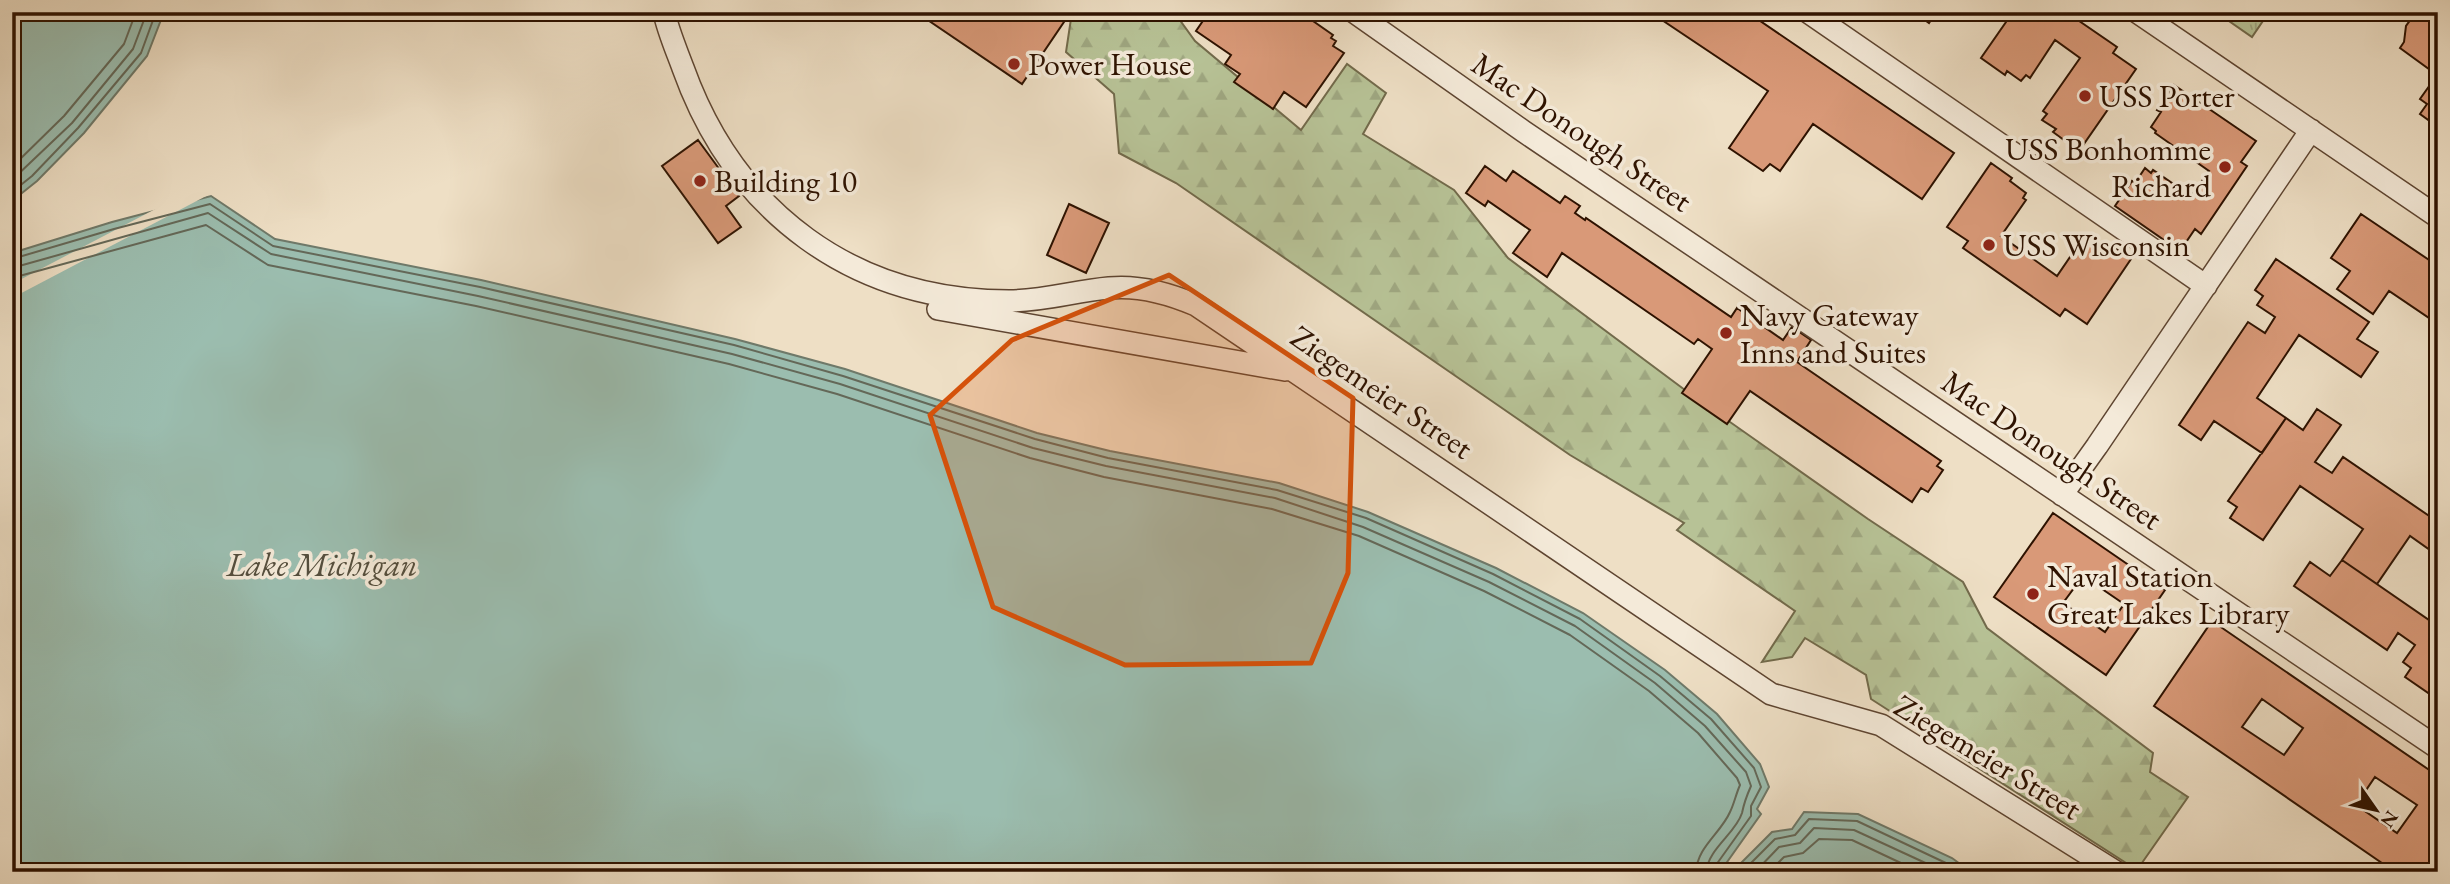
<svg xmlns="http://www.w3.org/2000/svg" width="2450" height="884" font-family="'EB Garamond',serif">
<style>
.forest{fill:url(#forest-firs);stroke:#726a4b;stroke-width:2}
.park{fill:url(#park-tufts);stroke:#726a4b;stroke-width:2}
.water{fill:#9bbdaf;stroke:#6f7969;stroke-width:2}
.pier{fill:#eedfc5}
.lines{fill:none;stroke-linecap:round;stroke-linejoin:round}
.shore{stroke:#646858;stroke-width:2}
.building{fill:#d99978;stroke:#2e1200;stroke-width:2;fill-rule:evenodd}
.minor-casing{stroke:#5e4531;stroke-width:24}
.minor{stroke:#f4ead9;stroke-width:21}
.marked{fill:#d5520b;fill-opacity:0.2;stroke:#d5520b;stroke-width:5;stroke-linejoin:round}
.poi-dot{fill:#8f2418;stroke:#f4ead9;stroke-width:2.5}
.labels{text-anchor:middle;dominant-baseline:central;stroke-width:7;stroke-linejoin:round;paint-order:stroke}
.poi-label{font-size:32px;fill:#2e1200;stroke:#f4ead9;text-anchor:start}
.street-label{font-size:32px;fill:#2e1200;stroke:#f4ead9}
.water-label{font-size:33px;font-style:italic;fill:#544e3d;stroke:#f4ead9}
</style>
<defs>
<pattern id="forest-firs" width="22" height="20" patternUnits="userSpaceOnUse" patternTransform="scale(1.75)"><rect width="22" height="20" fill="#b7c296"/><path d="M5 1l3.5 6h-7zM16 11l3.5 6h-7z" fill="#9ea680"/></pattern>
<pattern id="park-tufts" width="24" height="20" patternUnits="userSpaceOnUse" patternTransform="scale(1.75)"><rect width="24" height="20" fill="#b7c296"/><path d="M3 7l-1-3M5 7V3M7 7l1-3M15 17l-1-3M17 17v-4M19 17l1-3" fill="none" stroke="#9ea680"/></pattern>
</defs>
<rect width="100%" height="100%" fill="#eedfc5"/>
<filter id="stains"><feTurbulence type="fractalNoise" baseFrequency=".00286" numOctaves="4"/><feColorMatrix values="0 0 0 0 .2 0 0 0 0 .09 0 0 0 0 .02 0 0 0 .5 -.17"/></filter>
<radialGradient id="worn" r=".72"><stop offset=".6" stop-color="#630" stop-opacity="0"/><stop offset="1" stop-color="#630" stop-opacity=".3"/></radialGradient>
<!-- forest -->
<path class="forest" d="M1072,12H1174L1195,41L1301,130L1347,64L1386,93L1363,134L1454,190L1508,258L1693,396L1868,519L1963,582L1987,628L2153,753L2150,772L2188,797L2137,870L1871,699L1866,675L1805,638L1792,657L1762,662L1795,611L1677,530L1684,523L1570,455L1176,183L1119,153L1114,94L1066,52Z"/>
<!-- park -->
<path class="park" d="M2216,12H2269L2252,37Z"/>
<!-- water -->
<path class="water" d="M12,12H164L147,56L84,133L37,181L12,201Z
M211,196L275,239L481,280L735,339L845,369L1037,433L1110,451L1279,483L1368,512L1496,568L1583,613L1665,670L1717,714L1760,764L1769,787L1757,809L1761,814L1720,872H12V253L112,222Z
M1804,812L1858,814L1952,858L1971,872H1732L1772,832L1792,829Z"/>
<!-- pier -->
<path class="pier" d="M209,193L210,194L12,298V284L163,205Z"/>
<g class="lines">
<!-- shore -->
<path class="shore" d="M12,167L64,116L124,44L136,12
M12,180L72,123L133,49L147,12
M12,192L32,176L78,128L141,53L156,12
M12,259L114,229L210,204L273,246L480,287L734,345L843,376L1035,439L1108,458L1277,490L1366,518L1493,574L1580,619L1660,676L1711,719L1754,768L1761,787L1751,806V816L1716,865L1715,872
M12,268L208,213L271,254L478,296L732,354L840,384L1033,448L1106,466L1275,498L1363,527L1489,582L1575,626L1655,683L1705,726L1746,772L1751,786C1747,795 1744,803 1742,813C1736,833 1708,849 1706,872
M12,278L206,225L268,265L476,306L729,364L837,394L1030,458L1104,477L1272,509L1359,536L1484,591L1570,635L1649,691L1698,733L1737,778L1740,785C1736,794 1734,804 1730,812C1721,833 1697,847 1696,872
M1742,872L1775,839L1795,835L1809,819L1857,821L1948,864L1959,872
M1755,872L1779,847L1800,843L1814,828L1854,830L1945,872
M1769,872L1784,857L1803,853L1819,839L1852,840L1920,872"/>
</g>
<!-- building -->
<path class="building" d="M916,12H1062L1068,16L1022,84Z
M1209,12H1300L1333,35L1331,38L1336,41L1333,46L1344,53L1306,107L1284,92L1273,109L1234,82L1240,74L1225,64L1231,55L1196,31Z
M1659,12H1747L1954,153L1922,199L1813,124L1780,171L1770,164L1763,171L1729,148L1768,91L1656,16Z
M1914,12H1936L1929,23Z
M2013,12H2066L2117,47L2113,53L2136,69L2079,151L2053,132L2056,129L2042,120L2047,114L2043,111L2080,58L2055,40L2030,78L2026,75L2021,81L2007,71L2005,75L1981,58Z
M2416,12H2438V127L2420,114L2427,104L2420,99L2437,75L2400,48L2404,42L2406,26Z
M2174,85L2256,141L2241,162L2247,166L2201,234L2195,229L2180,251L2115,206L2132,181L2135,183L2145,168L2151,173L2153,170L2191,196L2209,171L2155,133L2156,131L2151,127L2161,112L2157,110Z
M698,140L739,196L726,206L741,227L718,243L662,166Z
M1991,163L2012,178L2010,181L2026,193L2023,198L2026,200L2001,236L2057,276L2083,238L2086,241L2090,237L2105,247L2108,243L2131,259L2087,324L2065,309L2060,316L1963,248L1968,241L1947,227Z
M1485,166L1506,181L1513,171L1560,203L1565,196L1580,206L1575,213L1585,220L1586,218L1731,317L1737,308L1783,340L1792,327L1811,340L1797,362L1941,461L1937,466L1943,470L1928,492L1921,488L1912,502L1750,391L1727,424L1682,393L1712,349L1698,339L1694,344L1562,253L1547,277L1513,253L1530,230L1488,201L1485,206L1466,193Z
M1069,204L1109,223L1086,273L1047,255Z
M2361,214L2438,266V324L2389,291L2373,314L2337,289L2350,271L2331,258Z
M2276,259L2369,322L2357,339L2378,352L2361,377L2299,335L2257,398L2286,418L2262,453L2214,421L2201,440L2179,425L2248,322L2265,333L2275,317L2257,305L2263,296L2255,290Z
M2317,409L2341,425L2315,462L2332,473L2343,457L2438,522V538L2430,550L2410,536L2377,584L2342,560L2363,529L2300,486L2263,540L2230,518L2237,507L2228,501L2286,418L2303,430Z
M2053,513L2165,590L2106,675L1994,597ZM2083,576L2124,604L2105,632L2063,603Z
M2342,560L2432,622L2438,613L2437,699L2405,677L2411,668L2403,662L2415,645L2398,633L2387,650L2294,586L2310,562L2330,576Z
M2212,621L2438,776V872H2395L2154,706ZM2262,699L2303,728L2284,755L2242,727ZM2375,777L2417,805L2397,833L2356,805Z"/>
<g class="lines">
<!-- minor casing -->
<g class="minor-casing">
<path id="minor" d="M664,12C668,31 676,49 683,68C735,213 853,301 1009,301C1043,301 1075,291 1109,288C1139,285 1168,293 1196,305L1771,694L1881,725L2116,872
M1354,12L1523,131L2438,748
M1808,12L2206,286
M2137,12L2438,217
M938,309L1285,370
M2062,495L2097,446L2311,130"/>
</g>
<!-- minor -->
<use href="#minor" class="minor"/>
</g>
<!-- marked area -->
<path class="marked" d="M1169,275L1353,398L1348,573L1311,663L1125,665L993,607L930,415L1012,340Z"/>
<!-- markers -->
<g class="poi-dot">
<circle cx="1014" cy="64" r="7"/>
<circle cx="2085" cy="96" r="7"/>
<circle cx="2225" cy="167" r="7"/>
<circle cx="700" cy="181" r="7"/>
<circle cx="1989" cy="245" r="7"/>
<circle cx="1726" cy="333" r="7"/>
<circle cx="2033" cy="594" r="7"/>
</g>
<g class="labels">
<!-- poi labels -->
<g class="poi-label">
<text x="1028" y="64">Power House</text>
<text x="2099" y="96">USS Porter</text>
<text x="2211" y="149" text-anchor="end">USS Bonhomme<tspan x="2211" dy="37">Richard</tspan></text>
<text x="714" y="181">Building 10</text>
<text x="2003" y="245">USS Wisconsin</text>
<text x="1740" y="315">Navy Gateway<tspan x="1740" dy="37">Inns and Suites</tspan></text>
<text x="2047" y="576">Naval Station<tspan x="2047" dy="37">Great Lakes Library</tspan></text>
</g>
<!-- street labels -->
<g class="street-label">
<text transform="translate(1582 132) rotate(34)">Mac Donough Street</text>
<text transform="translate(1382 392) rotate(34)">Ziegemeier Street</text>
<text transform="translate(2052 450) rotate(34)">Mac Donough Street</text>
<text transform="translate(1988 757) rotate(31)">Ziegemeier Street</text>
</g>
<!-- water labels -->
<g class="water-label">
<text x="322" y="564">Lake Michigan</text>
</g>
</g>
<!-- margin -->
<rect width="2450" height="884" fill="none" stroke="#eedfc5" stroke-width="42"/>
<rect x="14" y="14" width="2422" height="856" fill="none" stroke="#2e1200" stroke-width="3.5"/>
<rect x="21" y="21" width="2408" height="842" fill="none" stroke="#2e1200" stroke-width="2"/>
<!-- north arrow -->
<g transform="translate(2376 810) rotate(124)" stroke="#f4ead9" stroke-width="5" paint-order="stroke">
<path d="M0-5L12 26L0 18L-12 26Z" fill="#2e1200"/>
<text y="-10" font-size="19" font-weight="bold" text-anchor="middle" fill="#2e1200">N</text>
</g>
<rect width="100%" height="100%" filter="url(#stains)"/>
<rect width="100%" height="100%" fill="url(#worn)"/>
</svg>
